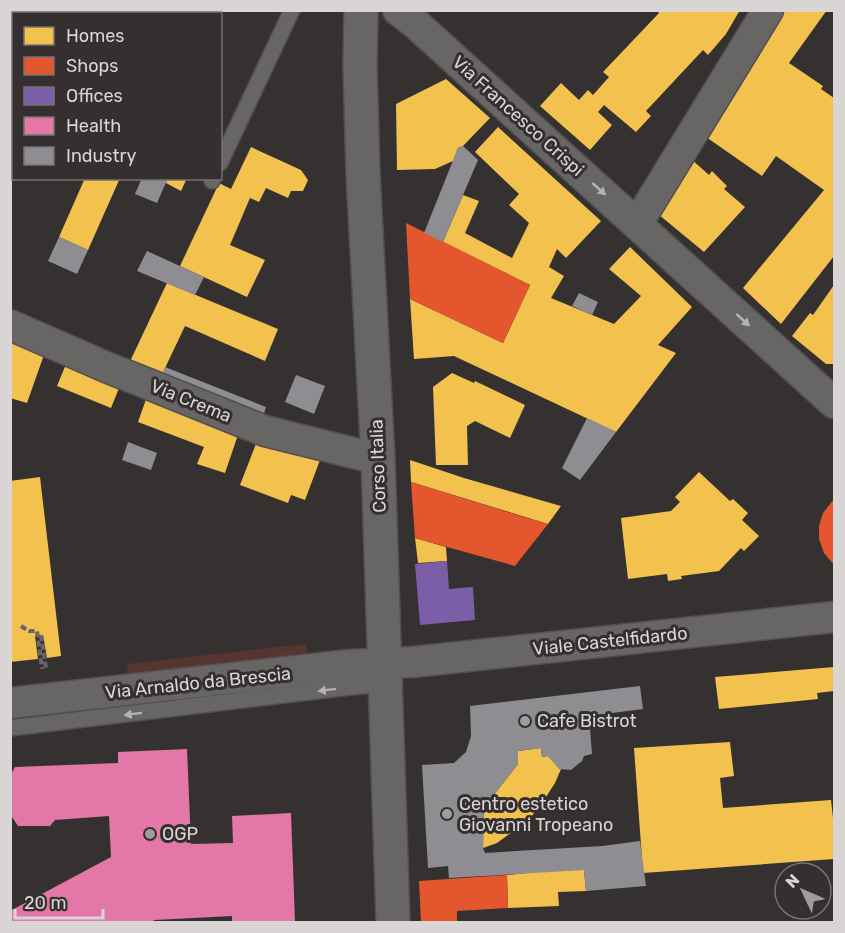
<svg xmlns="http://www.w3.org/2000/svg" width="845" height="933" font-family="Rubik,sans-serif">
<style>
.green{fill:#573432}
.homes{fill:#f2c14e}
.shops{fill:#e4572e}
.offices{fill:#7b5ea7}
.health{fill:#e377a8}
.industry{fill:#8d8d92}
.lines{fill:none;stroke-linecap:round;stroke-linejoin:round}
.lane-casing{stroke:#514e4d;stroke-width:18}
.street-casing{stroke:#514e4d;stroke-width:33}
.secondary-casing{stroke:#514e4d;stroke-width:36}
.path{stroke:#676565;stroke-width:4;stroke-dasharray:6 3;stroke-linecap:butt}
.lane{stroke:#686665;stroke-width:15}
.street{stroke:#686665;stroke-width:30}
.secondary{stroke:#686665;stroke-width:33}
.oneway{fill:#b6b4b3}
.poi-dot{fill:#9f9c9b;stroke:#35302f;stroke-width:2}
.labels{text-anchor:middle;dominant-baseline:central;stroke-width:6;stroke-linejoin:round;paint-order:stroke}
.street-label{font-size:18px;fill:#d8d5d4;stroke:#35302f}
.poi-label{font-size:18px;fill:#d8d5d4;stroke:#35302f;text-anchor:start}
</style>
<rect width="100%" height="100%" fill="#343130"/>
<!-- green -->
<path class="green" d="M306,644L307,654L128,674L127,664Z"/>
<!-- homes -->
<path class="homes" d="M10,10H23L22,14H14V33L10,40Z
M129,10H186L185,14H128Z
M656,10H740L726,34L708,55L703,50L646,111L651,116L636,132L604,105L598,112L612,125L590,150L540,106L561,83L579,100L588,90L593,95L609,77L603,72L659,13Z
M785,10H827L789,63L823,86L821,89L834,98V256L781,324L743,288L824,190L776,156L762,176L706,137Z
M446,79L490,118L463,146L458,148L453,161L435,169L397,170L396,104Z
M498,127L601,221L566,258L557,249L549,267L564,276L551,298L614,324L641,296L609,269L630,247L692,307L658,345L676,353L616,432L454,356L414,359L410,299L503,343L530,285L443,242L463,195L479,201L465,233L512,258L529,223L509,205L519,194L475,152Z
M251,147L301,170L308,180L303,191H291L288,198L266,188L259,202L250,198L230,245L265,260L247,297L180,266L219,183L231,189Z
M690,158L709,175L712,171L727,186L724,189L745,207L704,252L658,214Z
M85,178H120L88,250L59,237Z
M168,178H187L181,191L166,183Z
M167,283L278,329L265,361L185,326L157,385L125,372Z
M834,285V364H826L792,336L810,313L813,315Z
M10,337L46,349L27,403L10,398Z
M69,357L123,378L111,408L57,386Z
M452,373L474,383L475,381L525,405L510,438L475,421L467,426L468,465H436L433,387Z
M149,391L241,426L225,473L197,464L204,447L138,422Z
M259,436L320,460L305,500L291,495L288,503L240,485Z
M410,460L464,478L561,506L548,524L411,482Z
M699,472L730,501L733,499L748,513L742,520L759,536L744,551L741,548L719,571L681,576L682,579L668,581L667,574L628,579L621,518L671,511L680,502L675,497Z
M40,477L61,656L47,658L43,635H41L35,636L38,659L10,662V481Z
M415,538L446,547L447,561L418,563Z
M834,667V691L817,693L818,699L719,709L715,677Z
M730,742L734,776L720,778L723,808L831,800L834,827V859L643,873L634,748Z
M541,748L542,757L548,756L561,769L555,783L539,808L526,822L497,843L483,848L484,804L492,797L518,764V751Z
M555,870H584L586,891L558,892L559,906L508,908L507,875Z"/>
<!-- shops -->
<path class="shops" d="M406,223L530,285L503,343L410,299Z
M411,482L514,514L548,524L515,566L415,538Z
M834,499V565L824,553L819,539V526L823,513Z
M507,875L508,908L457,911V922H421L419,881Z"/>
<!-- offices -->
<path class="offices" d="M447,561L449,589L473,587L475,620L420,625L415,564Z"/>
<!-- health -->
<path class="health" d="M187,749L191,844L233,843L232,816L291,813L295,922H232V916L155,920L150,922H10V911L111,857L109,816L55,820L50,826H18L10,814V776L15,767L118,763V752Z"/>
<!-- industry -->
<path class="industry" d="M463,146L478,160L443,242L424,233L458,148Z
M142,178H168L157,203L135,194Z
M59,237L88,250L77,274L48,261Z
M147,251L204,277L195,295L137,271Z
M579,293L598,302L592,315L572,306Z
M165,367L266,407L260,426L157,385Z
M296,375L325,386L314,414L285,402Z
M587,418L616,432L580,480L562,468Z
M128,442L157,453L151,470L122,460Z
M640,686L643,709L589,716L592,754L584,756L582,761L571,770L559,769L548,756L542,757L541,748L518,751V764L492,797L484,804L483,848L485,853L602,846L640,841L646,886L586,891L584,870L449,878L448,866L428,868L422,765L454,763L466,752L471,736L470,706Z"/>
<g class="lines">
<!-- lane casing -->
<g class="lane-casing">
<path id="lane" d="M220,163L292,10
M212,181L213,178
M10,728L350,687L385,684"/>
</g>
<!-- street casing -->
<g class="street-casing">
<path id="street" d="M398,10L416,24L834,403
M637,224L768,10
M10,325L106,367L265,431L378,459
M10,703L349,665L413,662L834,617"/>
</g>
<!-- secondary casing -->
<g class="secondary-casing">
<path id="secondary" d="M361,10L360,66L363,173L378,459L393,922"/>
</g>
<!-- path -->
<path class="path" d="M21,626L29,631H37L42,669
M41,635L46,668"/>
<!-- lane -->
<use href="#lane" class="lane"/>
<!-- street -->
<use href="#street" class="street"/>
<!-- secondary -->
<use href="#secondary" class="secondary"/>
</g>
<!-- one-way arrows -->
<defs><path id="oneway-solid" d="M-6-.8H1V-3.2L6.5 0L1 3.2V.8H-6Z" transform="scale(1.5)"/></defs>
<g class="oneway">
<use href="#oneway-solid" transform="translate(599 189) rotate(42)"/>
<use href="#oneway-solid" transform="translate(743 320) rotate(42)"/>
<use href="#oneway-solid" transform="translate(327 690) rotate(173)"/>
<use href="#oneway-solid" transform="translate(133 714) rotate(173)"/>
</g>
<!-- markers -->
<g class="poi-dot">
<circle cx="525" cy="721" r="6"/>
<circle cx="447" cy="814" r="6"/>
<circle cx="150" cy="834" r="6"/>
</g>
<g class="labels">
<!-- street labels -->
<g class="street-label">
<text transform="translate(518 116) rotate(42)">Via Francesco Crispi</text>
<text transform="translate(191 401) rotate(22)">Via Crema</text>
<text transform="translate(378 466) rotate(-92)">Corso Italia</text>
<text transform="translate(610 641) rotate(-6)">Viale Castelfidardo</text>
<text transform="translate(198 683) rotate(-6)">Via Arnaldo da Brescia</text>
</g>
<!-- poi labels -->
<g class="poi-label">
<text x="537" y="721">Cafe Bistrot</text>
<text x="459" y="804">Centro estetico<tspan x="459" dy="21">Giovanni Tropeano</tspan></text>
<text x="162" y="834">OGP</text>
</g>
</g>
<!-- border -->
<rect width="845" height="933" fill="none" stroke="#d8d5d4" stroke-width="24"/>
<!-- legend -->
<rect x="12" y="12" width="210" height="168" fill="#35302f" stroke="#767271" stroke-width="1.5"/>
<rect x="24" y="27" width="30" height="18" fill="#f2c14e" stroke="#767271" stroke-width="1.5"/>
<text x="66" y="42" font-size="18" fill="#d8d5d4">Homes</text>
<rect x="24" y="57" width="30" height="18" fill="#e4572e" stroke="#767271" stroke-width="1.5"/>
<text x="66" y="72" font-size="18" fill="#d8d5d4">Shops</text>
<rect x="24" y="87" width="30" height="18" fill="#7b5ea7" stroke="#767271" stroke-width="1.5"/>
<text x="66" y="102" font-size="18" fill="#d8d5d4">Offices</text>
<rect x="24" y="117" width="30" height="18" fill="#e377a8" stroke="#767271" stroke-width="1.5"/>
<text x="66" y="132" font-size="18" fill="#d8d5d4">Health</text>
<rect x="24" y="147" width="30" height="18" fill="#8d8d92" stroke="#767271" stroke-width="1.5"/>
<text x="66" y="162" font-size="18" fill="#d8d5d4">Industry</text>
<!-- north arrow -->
<g transform="translate(803 891) rotate(314)"><circle r="28" fill="#35302f" stroke="#767271" stroke-width="1.5"/>
<path d="M0-4.5L10 22L0 15L-10 22Z" fill="#9f9c9b"/>
<text y="-9" font-size="16" font-weight="bold" text-anchor="middle" fill="#d8d5d4">N</text>
</g>
<!-- scale -->
<path d="M15 909v9h88v-9" fill="none" stroke="#d8d5d4" stroke-width="3"/>
<text x="24" y="909" font-size="18" fill="#d8d5d4" stroke="#35302f" stroke-width="4.5" paint-order="stroke">20 m</text>
</svg>
